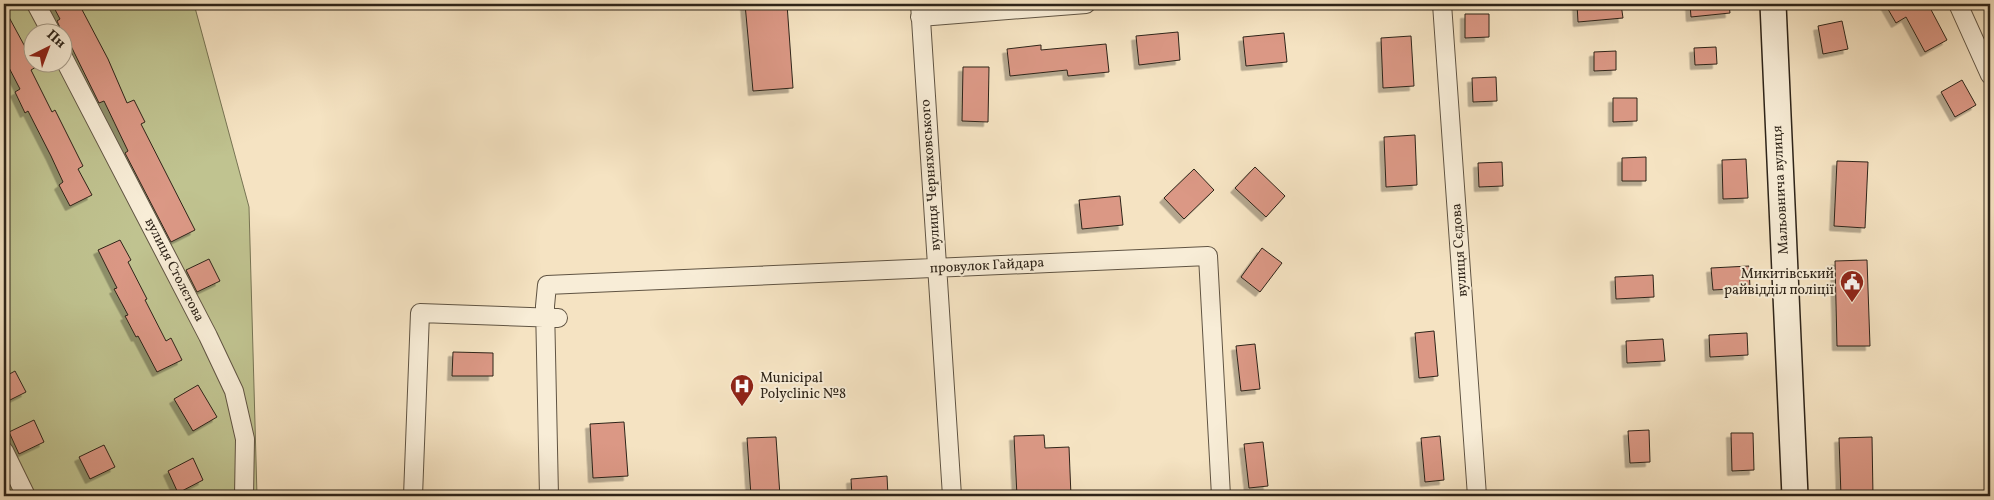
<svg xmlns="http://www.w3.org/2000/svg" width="1994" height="500" font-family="Vollkorn,serif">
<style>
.green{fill:#c0c390;stroke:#777454;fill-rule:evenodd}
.building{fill:#db9885;stroke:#2e2419;filter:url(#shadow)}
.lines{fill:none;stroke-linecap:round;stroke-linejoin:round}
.street-casing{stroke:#605443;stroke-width:20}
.secondary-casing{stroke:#2e2419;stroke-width:28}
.street{stroke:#f8edd7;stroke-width:18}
.secondary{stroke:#f8edd7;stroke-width:25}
.labels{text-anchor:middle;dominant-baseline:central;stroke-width:4;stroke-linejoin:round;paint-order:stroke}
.street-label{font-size:14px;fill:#2e2419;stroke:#f8edd7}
.poi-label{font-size:14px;fill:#2e2419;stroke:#f8edd7;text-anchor:end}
</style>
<defs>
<filter id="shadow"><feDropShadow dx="-4.5" dy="4.5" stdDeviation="0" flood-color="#0004"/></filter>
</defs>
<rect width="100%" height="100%" fill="#f5e3c2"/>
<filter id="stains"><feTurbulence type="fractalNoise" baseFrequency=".004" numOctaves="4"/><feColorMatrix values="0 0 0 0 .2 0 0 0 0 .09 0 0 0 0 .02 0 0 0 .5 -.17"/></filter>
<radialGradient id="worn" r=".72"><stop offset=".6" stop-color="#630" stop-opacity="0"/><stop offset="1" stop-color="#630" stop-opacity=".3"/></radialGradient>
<!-- green -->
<path class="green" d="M4,4H194L249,207L257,496H4ZM32,32H62V62H32Z"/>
<!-- building -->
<path class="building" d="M52,4H79L108,59L127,103L134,100L145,122L141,124L195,230L171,242L125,153L128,151L104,101L99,103L69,42L67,43L57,21L60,19Z
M745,4H787L793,88L753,91Z
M1577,4H1621L1623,18L1578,22Z
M1690,4H1729L1730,13L1691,17Z
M1885,4H1928L1947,40L1925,52L1906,17L1896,23Z
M4,8L36,67L31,70L52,112L55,110L83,166L78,169L92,195L70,206L59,185L63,182L51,156L28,111L25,113L15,92L20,89L4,58Z
M1465,14H1489V37L1465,38Z
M1842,21L1848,49L1823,54L1818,26Z
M1178,32L1180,60L1139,65L1136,36Z
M1284,33L1287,62L1246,66L1243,37Z
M1411,36L1414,86L1383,88L1381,38Z
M1106,44L1109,72L1068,76L1067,70L1010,76L1007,49L1041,45V50Z
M1716,47L1717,64L1695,65L1694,48Z
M1616,51V70L1594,71V52Z
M963,67H989L988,122L962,121Z
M1496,77L1497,101L1473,102L1472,78Z
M1962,80L1976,105L1955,117L1941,92Z
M1613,98H1637V121L1613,122Z
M1415,135L1417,185L1386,187L1384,137Z
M1646,157V181H1622V158Z
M1746,159L1748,198L1723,199L1722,160Z
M1837,161L1868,162L1865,228L1834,226Z
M1502,162L1503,186L1479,187L1478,163Z
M1255,167L1285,196L1266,217L1235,188Z
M1194,169L1214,190L1184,219L1164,198Z
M1120,196L1123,225L1082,229L1079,200Z
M120,240L131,260L128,262L147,299L145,300L166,341L171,338L182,360L157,372L138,336L136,337L125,316L128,315L114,289L117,288L98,250Z
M1262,248L1282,263L1260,292L1241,277Z
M209,259L220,281L197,292L186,270Z
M1867,260L1870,346H1837L1835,261Z
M1749,266L1750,288L1713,290L1711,268Z
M1653,275L1654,297L1616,299L1615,277Z
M1434,331L1438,376L1419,378L1415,333Z
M1747,333L1748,355L1710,357L1709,335Z
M1663,339L1665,361L1627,363L1626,341Z
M1255,344L1260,389L1241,391L1236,346Z
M453,352L493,353V376H452Z
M15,371L26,392L4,403V377Z
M198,385L217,417L193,431L174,399Z
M34,420L44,442L19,454L9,432Z
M624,422L628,476L593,478L590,424Z
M1649,430L1650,462L1630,463L1628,431Z
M1731,433H1753L1754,470L1732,471Z
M1044,435L1045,448L1069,447L1071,496H1017L1014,436Z
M1440,436L1444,480L1425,482L1421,438Z
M776,437L780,496H751L747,438Z
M1872,437L1873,496H1841L1839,438Z
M1263,442L1268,486L1249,488L1244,444Z
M104,445L115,467L90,479L79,457Z
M193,458L203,480L178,493L168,471Z
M887,476L888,496H852L851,479Z"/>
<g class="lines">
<!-- street casing -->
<g class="street-casing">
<path id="street" d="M36,4L51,32
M920,4L952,496
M1442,4L1477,496
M1958,4L1990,75
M920,17L1086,4
M62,55L208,336L234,391L245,439L244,496
M4,451L26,496
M413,496L420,313L558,318
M549,496L545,306L547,285L1208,256L1221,496"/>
</g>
<!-- secondary casing -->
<g class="secondary-casing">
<path id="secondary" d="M1773,4L1795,496"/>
</g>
<!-- street -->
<use href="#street" class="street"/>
<!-- secondary -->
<use href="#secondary" class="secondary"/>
</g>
<!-- icons -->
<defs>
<g id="civic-pin" transform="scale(1.25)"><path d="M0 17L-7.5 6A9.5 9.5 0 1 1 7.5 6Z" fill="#8f2418" stroke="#f8edd7"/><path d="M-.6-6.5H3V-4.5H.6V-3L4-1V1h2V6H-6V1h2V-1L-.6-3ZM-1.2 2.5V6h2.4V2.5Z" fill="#fff"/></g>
<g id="hospital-pin" transform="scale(1.25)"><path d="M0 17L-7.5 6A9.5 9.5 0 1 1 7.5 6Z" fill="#8f2418" stroke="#f8edd7"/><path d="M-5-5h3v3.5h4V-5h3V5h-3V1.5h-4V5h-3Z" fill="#fff"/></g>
</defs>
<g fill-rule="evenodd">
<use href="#civic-pin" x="1852" y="282"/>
<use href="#hospital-pin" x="742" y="386"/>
</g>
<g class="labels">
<!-- street labels -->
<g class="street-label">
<text transform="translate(931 175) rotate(-94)">вулиця Черняховського</text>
<text transform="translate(1781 190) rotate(-93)">Мальовнича вулиця</text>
<text transform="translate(1460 250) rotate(-94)">вулиця Сєдова</text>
<text transform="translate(987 266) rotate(-3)">провулок Гайдара</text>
<text transform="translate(174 270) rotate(63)">вулиця Столєтова</text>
</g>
<!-- poi labels -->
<g class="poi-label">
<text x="1834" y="274">Микитівський<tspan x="1834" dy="16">райвідділ поліції</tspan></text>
<text x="760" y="378" text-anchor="start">Municipal<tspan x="760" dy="16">Polyclinic №8</tspan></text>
</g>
</g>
<!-- margin -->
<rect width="1994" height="500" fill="none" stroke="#f5e3c2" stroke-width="20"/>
<rect x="5" y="5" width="1984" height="490" fill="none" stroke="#2e2419" stroke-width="2.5"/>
<rect x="10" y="10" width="1974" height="480" fill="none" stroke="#2e2419"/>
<!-- north arrow -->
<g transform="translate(48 48) rotate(42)"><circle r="24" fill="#f8edd7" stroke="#a79d8b"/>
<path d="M0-4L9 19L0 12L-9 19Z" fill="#8f2418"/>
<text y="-8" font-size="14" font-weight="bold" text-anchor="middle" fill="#2e2419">Пн</text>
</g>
<rect width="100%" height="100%" filter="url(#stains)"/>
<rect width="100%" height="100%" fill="url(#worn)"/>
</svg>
